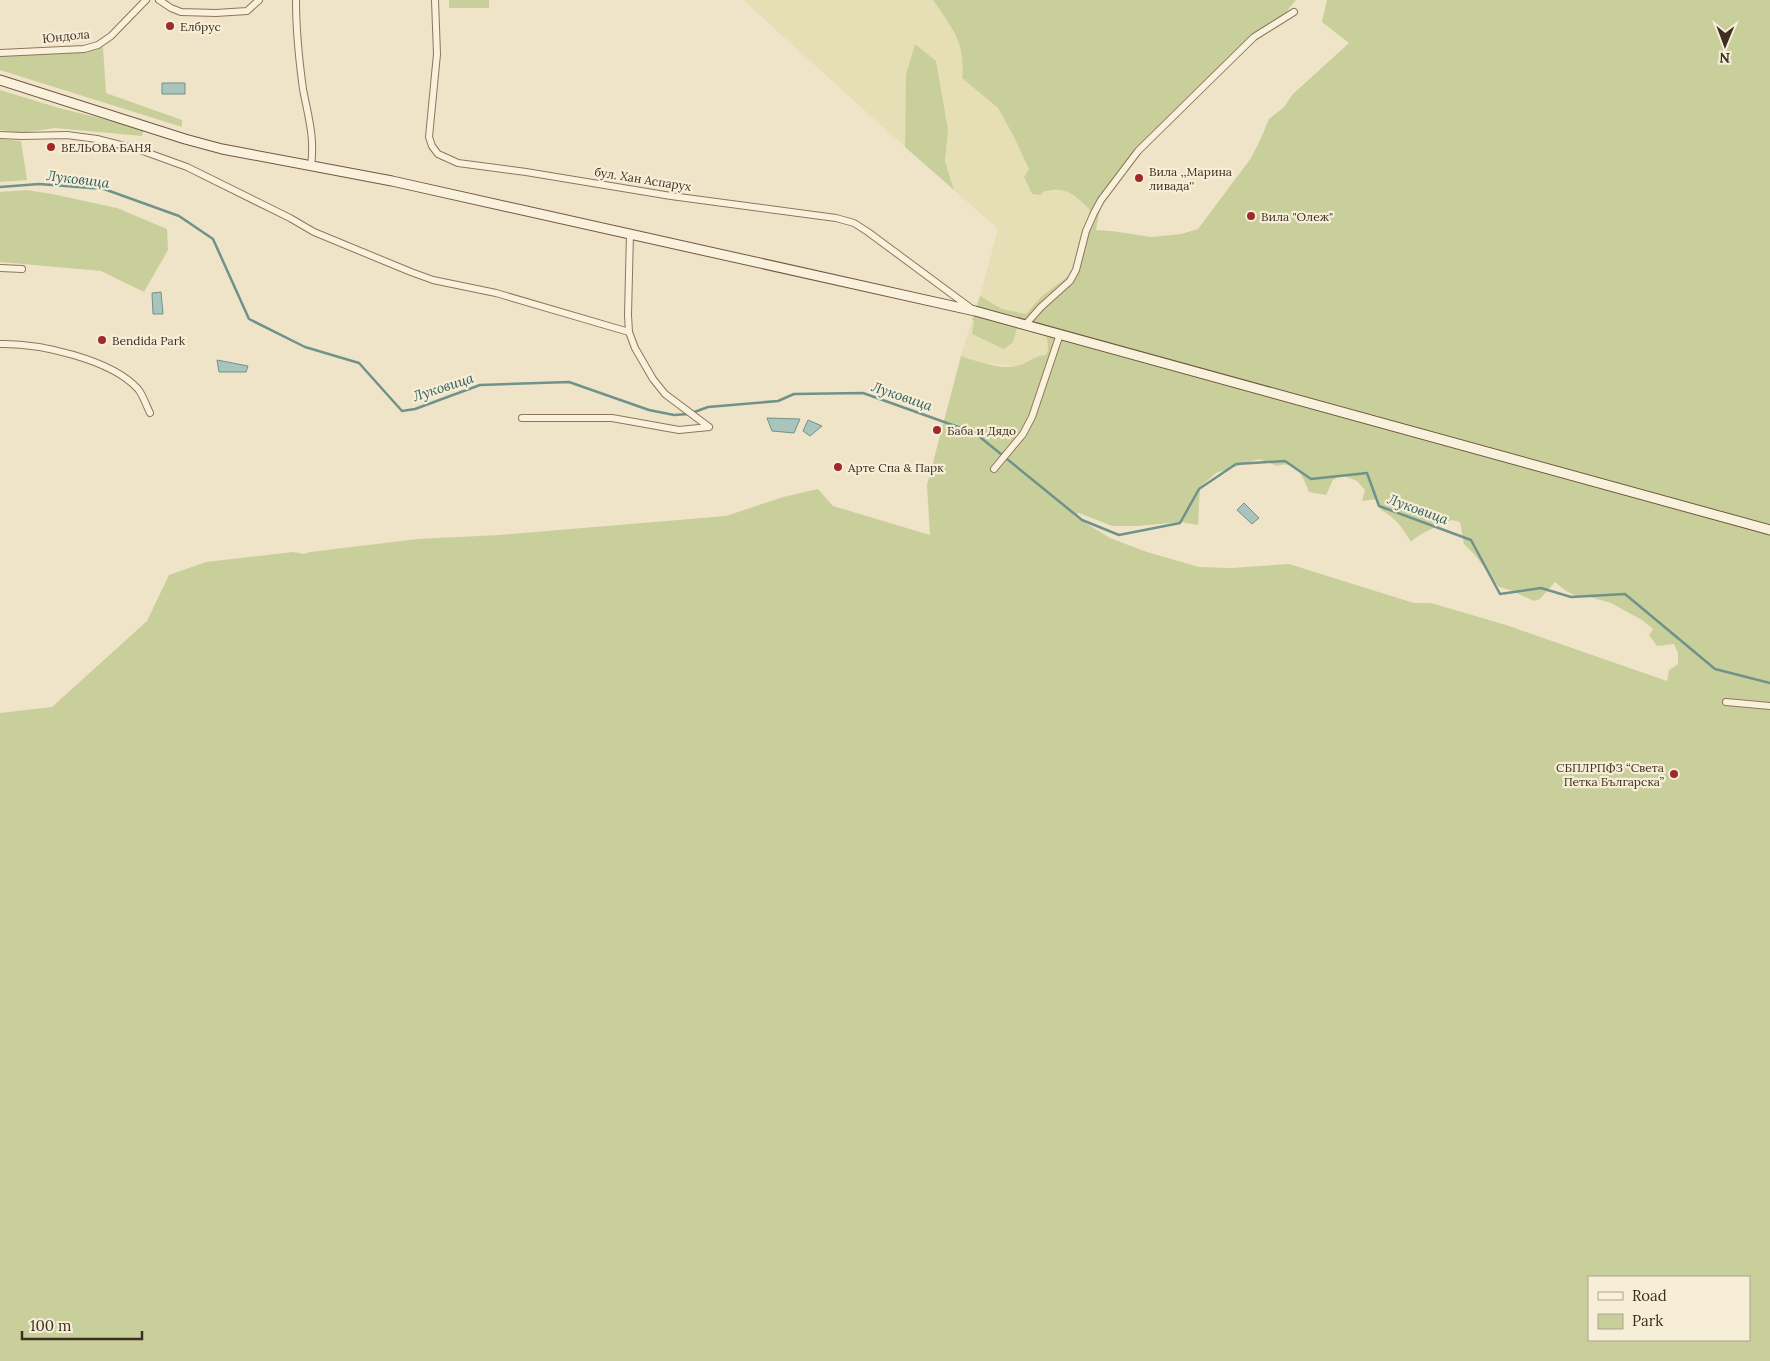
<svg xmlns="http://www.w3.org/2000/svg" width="1770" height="1361" font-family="Lora,serif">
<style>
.farmland{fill:#e6deb5}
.green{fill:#c9cf9b;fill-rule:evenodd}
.water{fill:#a9c4bc;stroke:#6f938a}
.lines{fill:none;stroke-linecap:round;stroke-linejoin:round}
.stream{stroke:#6f938a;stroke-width:2.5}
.street-casing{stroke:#8d765c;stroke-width:8}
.secondary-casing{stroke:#6f573f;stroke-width:11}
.street{stroke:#faf1dc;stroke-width:6}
.secondary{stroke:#faf1dc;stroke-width:9}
.poi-dot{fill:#9e2a2b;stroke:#f7eed8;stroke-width:2}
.labels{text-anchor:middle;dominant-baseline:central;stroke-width:4.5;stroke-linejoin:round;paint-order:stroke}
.poi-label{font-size:12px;fill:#3d2e20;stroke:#f7eed8;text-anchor:start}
.street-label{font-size:12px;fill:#3d2e20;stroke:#f7eed8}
.water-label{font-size:14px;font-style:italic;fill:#2f5d5a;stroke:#f7eed8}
</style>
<rect width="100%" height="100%" fill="#f0e4c8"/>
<!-- farmland -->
<path class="farmland" d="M743,0H933L952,27L960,45L964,61L962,78L998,108L1014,137L1029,169L1024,177L1032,194L1041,195L1043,192L1062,190L1071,193L1090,210L1072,273L1041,297L1026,315L1002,309L980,296L998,229L954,190L945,161L948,130L906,75L905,147Z
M972,320L1013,342L1017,329H1037L1047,338L1048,350L1046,355L1016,366L981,363L961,356Z"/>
<!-- green -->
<path class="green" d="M449,0H489V8H449Z
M933,0H1296L1287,11L1289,16L1277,27L1266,30L1244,46L1145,146L1105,198L1099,213L1096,230L1112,231L1151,237L1181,234L1198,229L1251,158L1262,136L1269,119L1284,107L1293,94L1349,43L1322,22L1327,0H1770V1361H0V713L52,707L147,621L169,575L206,562L293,552L304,554L310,552L418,539L499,535L726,516L783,497L818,489L833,506L930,535L927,485L961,356C976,361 1000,370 1016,366C1027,364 1035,355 1046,355L1048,350L1047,338L1037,329H1017L1013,342L1004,349L972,334L974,321L972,320L980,296L1002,309L1026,314L1041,297L1072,273L1090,210C1073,194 1068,186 1043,192L1041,195L1032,194L1024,177L1029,169L1014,137L998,108L962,78C966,43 952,28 933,0ZM1259,459L1277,466C1297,459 1303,477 1309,492L1326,495L1333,480L1342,475L1357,481L1365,490L1362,501L1377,499L1381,510C1397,519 1402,527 1411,542C1422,531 1438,527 1452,520L1460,522L1464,544L1475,555L1499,587L1510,590L1534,601L1540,599L1555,582L1566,591L1579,597H1590L1611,603L1642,620L1653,629L1649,635L1657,646L1674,644L1678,653V664L1669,670L1667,681L1506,625L1431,603H1414L1289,564L1231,568L1199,567L1147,552L1110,538L1074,516L1079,513L1112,526H1138L1181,522L1198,525L1200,487L1216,473ZM1589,1277H1749V1340H1589Z
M915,44L936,61L948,130L945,161L954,190L905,147L906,75Z
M103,47L106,93L182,120V127L0,70V54L88,50Z
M0,90L59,108L144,129L142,136L55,128L21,133L0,130Z
M0,139L21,141L27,180L0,182Z
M26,190L52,194L117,208L167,229L168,250L144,292L101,271L0,262V192Z"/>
<!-- water -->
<path class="water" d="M162,83H185V94H162Z
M161,292L163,314H153L152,293Z
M217,360L248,366L246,372H219Z
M767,418L800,419L794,433L772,431Z
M808,420L822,426L810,436L803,431Z
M1244,503L1259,518L1252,524L1237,510Z"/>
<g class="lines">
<!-- stream -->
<path class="stream" d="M0,187L39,184L104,189L179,216L213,239L249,319L305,347L359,363L402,411L415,409L480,385L569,382L649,410L674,415L689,414L708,407L778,401L794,394L863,393L975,433L1082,520L1119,535L1180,523L1199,489L1236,464L1285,461L1311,479L1367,473L1379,506L1471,540L1500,594L1541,588L1571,597L1625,594L1715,669L1770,683"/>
<!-- street casing -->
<g class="street-casing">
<path id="street" d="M159,0L171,8L181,12L216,13L247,11L259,0
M296,0C296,30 299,60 303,89C308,116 315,137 311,166
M435,0L437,54L429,137L432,146L438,154L458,163L526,172L671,196L836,218L854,223L868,232L972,309
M0,53L84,49L98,45L111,36L146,0
M0,135L22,136L67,135L97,139L140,150L187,167L290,218L314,232L411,272L433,280L496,293L629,332
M630,233L628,315L629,332L635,348L653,379L665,394L709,427
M0,268L22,269
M1025,325L1041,307L1070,281L1076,270L1086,231L1094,213L1101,200L1138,151L1254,37L1294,12
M0,344C38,343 111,359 138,389C143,395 146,405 150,413
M522,418H612L679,430L709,427
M994,469L1023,434L1032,417L1060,334
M1726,702L1770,706"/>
</g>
<!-- secondary casing -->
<g class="secondary-casing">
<path id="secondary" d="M0,80L185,139L222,149L392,181L975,311L1770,530"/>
</g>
<!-- street -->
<use href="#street" class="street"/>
<!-- secondary -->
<use href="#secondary" class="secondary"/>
</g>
<!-- markers -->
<g class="poi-dot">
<circle cx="170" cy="26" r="5"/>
<circle cx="51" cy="147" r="5"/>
<circle cx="1139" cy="178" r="5"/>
<circle cx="1251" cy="216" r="5"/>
<circle cx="102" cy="340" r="5"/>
<circle cx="937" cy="430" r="5"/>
<circle cx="838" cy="467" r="5"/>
<circle cx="1674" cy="774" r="5"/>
</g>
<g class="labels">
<!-- poi labels -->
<g class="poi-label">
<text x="180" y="26">Елбрус</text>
<text x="61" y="147">ВЕЛЬОВА БАНЯ</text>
<text x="1149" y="171">Вила ,,Марина<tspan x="1149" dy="14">ливада''</tspan></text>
<text x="1261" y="216">Вила "Олеж"</text>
<text x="112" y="340">Bendida Park</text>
<text x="947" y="430">Баба и Дядо</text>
<text x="848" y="467">Арте Спа &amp; Парк</text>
<text x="1664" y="767" text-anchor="end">СБПЛРПФЗ “Света<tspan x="1664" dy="14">Петка Българска”</tspan></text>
</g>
<!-- street labels -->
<g class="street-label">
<text transform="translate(66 36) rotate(-6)">Юндола</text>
<text transform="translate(643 179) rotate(9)">бул. Хан Аспарух</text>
</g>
<!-- water labels -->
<g class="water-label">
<text transform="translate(78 179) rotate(7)">Луковица</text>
<text transform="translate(443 387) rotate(-18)">Луковица</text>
<text transform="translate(902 396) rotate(19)">Луковица</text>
<text transform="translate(1418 509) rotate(20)">Луковица</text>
</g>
</g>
<!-- legend -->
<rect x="1588" y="1276" width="162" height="65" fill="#f7eed8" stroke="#ada18e"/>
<rect x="1598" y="1292" width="25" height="8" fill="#faf1dc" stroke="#ada18e"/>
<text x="1632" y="1301" font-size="15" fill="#3d2e20">Road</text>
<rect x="1598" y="1314" width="25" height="15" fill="#c9cf9b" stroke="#ada18e"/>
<text x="1632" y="1326" font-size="15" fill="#3d2e20">Park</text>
<!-- north arrow -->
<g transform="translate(1725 45) rotate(181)" stroke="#f7eed8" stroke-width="4" paint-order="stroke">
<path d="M0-4L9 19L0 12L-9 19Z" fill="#3d2e20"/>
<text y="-8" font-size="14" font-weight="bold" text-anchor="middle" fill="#3d2e20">N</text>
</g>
<!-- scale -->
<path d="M22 1331v8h120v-8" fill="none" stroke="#3d2e20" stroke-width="2.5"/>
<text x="30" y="1331" font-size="15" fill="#3d2e20" stroke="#f7eed8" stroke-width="4" paint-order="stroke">100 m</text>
</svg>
